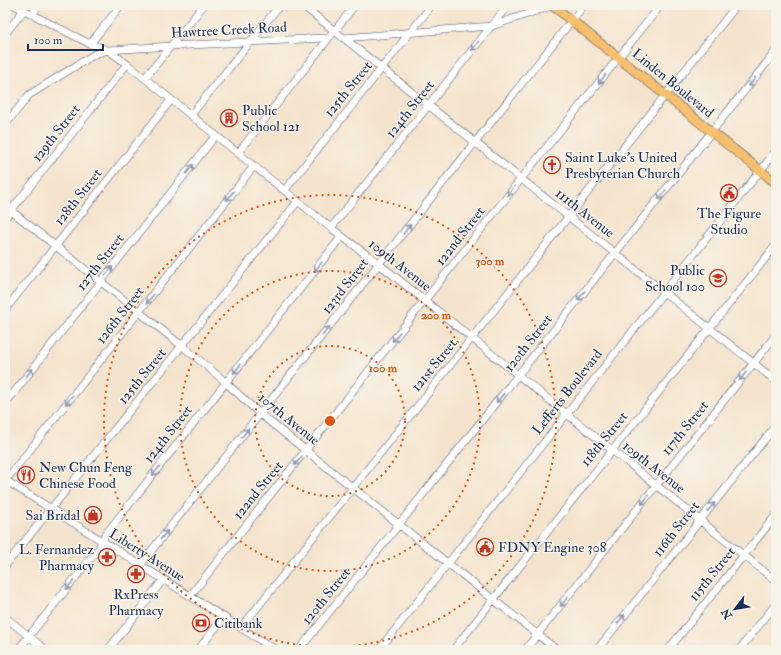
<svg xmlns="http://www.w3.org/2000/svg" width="781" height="655" font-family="'IM FELL Double Pica',serif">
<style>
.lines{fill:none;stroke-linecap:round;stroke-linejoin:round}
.minor-casing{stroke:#3c4a6f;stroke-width:8}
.major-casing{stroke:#3c4a6f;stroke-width:10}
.minor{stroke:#fff;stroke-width:7}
.major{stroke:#f7c06c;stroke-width:9}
.oneway{stroke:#8d97ae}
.ring{fill:none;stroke:#de5710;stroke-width:2;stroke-dasharray:2 4}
.labels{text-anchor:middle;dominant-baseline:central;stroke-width:3;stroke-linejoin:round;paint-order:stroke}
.street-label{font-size:14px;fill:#1b2f5e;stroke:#f7f3e8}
.poi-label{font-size:14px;fill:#1b2f5e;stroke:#f7f3e8;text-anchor:start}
.centre{fill:#de5710;stroke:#f7f3e8;stroke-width:2}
.ring-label{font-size:12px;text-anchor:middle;font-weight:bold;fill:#de5710;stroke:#f7f3e8;stroke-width:3;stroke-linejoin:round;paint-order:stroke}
</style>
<rect width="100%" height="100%" fill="#f7f3e8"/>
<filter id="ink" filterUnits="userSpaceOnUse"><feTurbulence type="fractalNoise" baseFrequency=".025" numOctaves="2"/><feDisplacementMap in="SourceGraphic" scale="8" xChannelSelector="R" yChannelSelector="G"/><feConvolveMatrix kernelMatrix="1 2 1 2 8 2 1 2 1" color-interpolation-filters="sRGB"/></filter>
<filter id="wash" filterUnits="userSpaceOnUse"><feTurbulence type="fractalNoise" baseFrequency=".012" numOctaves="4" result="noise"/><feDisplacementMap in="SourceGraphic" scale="16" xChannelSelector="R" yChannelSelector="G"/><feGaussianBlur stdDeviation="0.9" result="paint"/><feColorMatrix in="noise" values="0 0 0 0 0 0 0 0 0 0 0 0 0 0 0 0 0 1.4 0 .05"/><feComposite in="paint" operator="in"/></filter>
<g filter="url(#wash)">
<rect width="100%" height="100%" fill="#f5e4cd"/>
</g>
<g filter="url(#ink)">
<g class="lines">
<!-- minor casing -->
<g class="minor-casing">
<path id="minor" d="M14,5L90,44L108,50L127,64L331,228L379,264L776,581
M302,5L776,381
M32,14L39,5
M5,34L24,10
M343,38L492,26L554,5
M90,44L121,5
M145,78L204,5
M191,115L280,5
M5,125L29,95L95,54L108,50L172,46L323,38L327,40
M238,153L355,5
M285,190L432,5
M5,206L186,349L222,379L260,414L557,650
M5,218L127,64
M331,228L508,5
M5,310L171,100
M5,404L216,135
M5,478L10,475L254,166
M5,480L276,650
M140,565L584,5
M5,566L298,201
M190,596L521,179L661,5
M5,617L46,650
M241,628L737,5
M18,650L99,548L105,535L342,236
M108,650L163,580
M198,650L224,617
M299,650L776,51
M379,650L776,151
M453,650L776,245
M525,650L776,335
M597,650L776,425
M668,650L776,515
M739,650L776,604"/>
</g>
<!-- major casing -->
<g class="major-casing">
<path id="major" d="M552,5L776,183"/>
</g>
<!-- minor -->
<use href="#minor" class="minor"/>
<!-- major -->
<use href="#major" class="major"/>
</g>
<!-- one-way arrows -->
<defs><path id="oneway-shaft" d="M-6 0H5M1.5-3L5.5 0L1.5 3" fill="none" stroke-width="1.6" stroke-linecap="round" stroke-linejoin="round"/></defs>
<g class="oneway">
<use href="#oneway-shaft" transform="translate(475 46) rotate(128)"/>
<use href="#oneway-shaft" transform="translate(602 79) rotate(129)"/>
<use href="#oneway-shaft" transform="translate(752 82) rotate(128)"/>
<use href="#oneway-shaft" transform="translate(190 169) rotate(-52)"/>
<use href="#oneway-shaft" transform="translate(511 191) rotate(128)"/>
<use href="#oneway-shaft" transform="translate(662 195) rotate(129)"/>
<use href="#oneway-shaft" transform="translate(230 196) rotate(128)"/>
<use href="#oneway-shaft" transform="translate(407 229) rotate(-52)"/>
<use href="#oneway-shaft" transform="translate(318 267) rotate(128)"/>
<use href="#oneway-shaft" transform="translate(109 271) rotate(-52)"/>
<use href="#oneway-shaft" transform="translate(581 296) rotate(128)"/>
<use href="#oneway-shaft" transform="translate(150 299) rotate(128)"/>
<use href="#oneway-shaft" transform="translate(326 331) rotate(-52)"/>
<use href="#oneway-shaft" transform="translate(396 337) rotate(128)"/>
<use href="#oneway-shaft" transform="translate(237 369) rotate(128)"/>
<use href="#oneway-shaft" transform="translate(29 373) rotate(-52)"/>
<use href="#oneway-shaft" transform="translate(743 376) rotate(129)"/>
<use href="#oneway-shaft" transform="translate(500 398) rotate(129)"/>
<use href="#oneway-shaft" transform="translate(69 400) rotate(128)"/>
<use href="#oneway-shaft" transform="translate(245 433) rotate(-52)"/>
<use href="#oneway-shaft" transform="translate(298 461) rotate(129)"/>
<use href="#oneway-shaft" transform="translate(156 471) rotate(128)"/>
<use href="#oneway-shaft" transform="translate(645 500) rotate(128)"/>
<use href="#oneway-shaft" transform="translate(711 507) rotate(-51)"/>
<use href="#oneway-shaft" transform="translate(164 535) rotate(-52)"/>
<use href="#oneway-shaft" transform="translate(70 585) rotate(129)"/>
<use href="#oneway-shaft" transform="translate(564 602) rotate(128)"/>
<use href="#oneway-shaft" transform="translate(621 619) rotate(-51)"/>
</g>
</g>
<!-- distance rings -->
<g class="ring">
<circle cx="330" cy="421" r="75"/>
<circle cx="330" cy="421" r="150"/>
<circle cx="330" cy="421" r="226"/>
</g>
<!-- icons -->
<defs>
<g id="building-ring" transform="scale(0.9)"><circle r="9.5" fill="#f7f3e8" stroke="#c8321e" stroke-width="1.5"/><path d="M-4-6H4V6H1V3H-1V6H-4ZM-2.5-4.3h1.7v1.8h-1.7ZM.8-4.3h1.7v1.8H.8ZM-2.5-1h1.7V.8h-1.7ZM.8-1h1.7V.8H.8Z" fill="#c8321e"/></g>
<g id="church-ring" transform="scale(0.9)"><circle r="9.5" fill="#f7f3e8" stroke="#c8321e" stroke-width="1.5"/><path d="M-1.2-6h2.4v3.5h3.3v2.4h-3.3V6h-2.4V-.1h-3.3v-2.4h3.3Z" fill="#c8321e"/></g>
<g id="civic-ring" transform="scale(0.9)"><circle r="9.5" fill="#f7f3e8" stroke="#c8321e" stroke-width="1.5"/><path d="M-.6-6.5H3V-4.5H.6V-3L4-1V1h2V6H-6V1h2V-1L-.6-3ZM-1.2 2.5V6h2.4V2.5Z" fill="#c8321e"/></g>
<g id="school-ring" transform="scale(0.9)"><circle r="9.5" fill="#f7f3e8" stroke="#c8321e" stroke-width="1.5"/><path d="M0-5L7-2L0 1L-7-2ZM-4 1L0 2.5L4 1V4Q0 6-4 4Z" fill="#c8321e"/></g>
<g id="restaurant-ring" transform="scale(0.9)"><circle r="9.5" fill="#f7f3e8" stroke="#c8321e" stroke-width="1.5"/><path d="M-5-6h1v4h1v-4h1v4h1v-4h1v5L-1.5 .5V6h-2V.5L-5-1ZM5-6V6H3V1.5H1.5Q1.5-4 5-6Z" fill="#c8321e"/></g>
<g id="shop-ring" transform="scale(0.9)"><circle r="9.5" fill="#f7f3e8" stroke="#c8321e" stroke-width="1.5"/><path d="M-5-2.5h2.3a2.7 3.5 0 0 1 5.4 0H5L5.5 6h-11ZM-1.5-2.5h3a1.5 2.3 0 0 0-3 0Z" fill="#c8321e"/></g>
<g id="pharmacy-ring" transform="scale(0.9)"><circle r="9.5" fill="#f7f3e8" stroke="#c8321e" stroke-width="1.5"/><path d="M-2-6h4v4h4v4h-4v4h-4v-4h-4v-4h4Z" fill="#c8321e"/></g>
<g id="bank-ring" transform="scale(0.9)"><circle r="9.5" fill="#f7f3e8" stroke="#c8321e" stroke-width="1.5"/><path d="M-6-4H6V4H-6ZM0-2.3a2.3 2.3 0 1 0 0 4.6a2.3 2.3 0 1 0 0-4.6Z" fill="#c8321e"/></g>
</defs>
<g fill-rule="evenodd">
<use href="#building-ring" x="229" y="118"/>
<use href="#church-ring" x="552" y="165"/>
<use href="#civic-ring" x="729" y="193"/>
<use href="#school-ring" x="718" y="278"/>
<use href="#restaurant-ring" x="26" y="475"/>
<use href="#shop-ring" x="93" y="515"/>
<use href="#civic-ring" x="485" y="547"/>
<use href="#pharmacy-ring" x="107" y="557"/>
<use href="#pharmacy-ring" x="136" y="574"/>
<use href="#bank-ring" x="201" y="623"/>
</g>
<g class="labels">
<!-- street labels -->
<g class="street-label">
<text transform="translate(229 30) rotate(-3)">Hawtree Creek Road</text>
<text transform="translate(673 83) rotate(39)">Linden Boulevard</text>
<text transform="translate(348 89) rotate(-51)">125th Street</text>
<text transform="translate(410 109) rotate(-52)">124th Street</text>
<text transform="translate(56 133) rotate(-52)">129th Street</text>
<text transform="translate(78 197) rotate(-52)">128th Street</text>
<text transform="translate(585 213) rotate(38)">111th Avenue</text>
<text transform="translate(460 236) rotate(-52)">122nd Street</text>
<text transform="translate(100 262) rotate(-52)">127th Street</text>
<text transform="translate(400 265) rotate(38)">109th Avenue</text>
<text transform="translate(345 286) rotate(-52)">123rd Street</text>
<text transform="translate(120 315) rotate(-52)">126th Street</text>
<text transform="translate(528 343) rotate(-52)">120th Street</text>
<text transform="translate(434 365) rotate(-51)">121st Street</text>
<text transform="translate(142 376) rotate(-51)">125th Street</text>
<text transform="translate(567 392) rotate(-52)">Lefferts Boulevard</text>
<text transform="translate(289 419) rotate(39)">107th Avenue</text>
<text transform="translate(685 428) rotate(-51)">117th Street</text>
<text transform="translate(168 434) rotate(-52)">124th Street</text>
<text transform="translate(604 439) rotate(-51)">118th Street</text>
<text transform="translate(654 467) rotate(38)">109th Avenue</text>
<text transform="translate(258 490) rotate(-51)">122nd Street</text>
<text transform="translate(676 529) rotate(-52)">116th Street</text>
<text transform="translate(147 555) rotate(32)">Liberty Avenue</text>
<text transform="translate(712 574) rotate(-51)">115th Street</text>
<text transform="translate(326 596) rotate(-51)">120th Street</text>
</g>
<!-- poi labels -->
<g class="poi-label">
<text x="242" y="110">Public<tspan x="242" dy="16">School 121</tspan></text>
<text x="565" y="157">Saint Luke's United<tspan x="565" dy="16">Presbyterian Church</tspan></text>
<text x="729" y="213" text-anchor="middle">The Figure<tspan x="729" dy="16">Studio</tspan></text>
<text x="705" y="270" text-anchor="end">Public<tspan x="705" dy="16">School 100</tspan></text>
<text x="39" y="467">New Chun Feng<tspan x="39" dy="16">Chinese Food</tspan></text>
<text x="80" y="515" text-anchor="end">Sai Bridal</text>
<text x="498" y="547">FDNY Engine 308</text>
<text x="94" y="549" text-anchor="end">L. Fernandez<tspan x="94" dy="16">Pharmacy</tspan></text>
<text x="136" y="594" text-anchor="middle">RxPress<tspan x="136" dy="16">Pharmacy</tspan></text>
<text x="214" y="623">Citibank</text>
</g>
</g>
<circle cx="330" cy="421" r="6" class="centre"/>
<g class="ring-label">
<text x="490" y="265">300 m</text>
<text x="436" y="319">200 m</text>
<text x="383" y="372">100 m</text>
</g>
<!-- margin -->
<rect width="781" height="655" fill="none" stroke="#f7f3e8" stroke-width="20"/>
<!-- north arrow -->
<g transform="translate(735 609) rotate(239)" stroke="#f7f3e8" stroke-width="3" paint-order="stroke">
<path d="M0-3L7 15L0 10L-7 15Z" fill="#1b2f5e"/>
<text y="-6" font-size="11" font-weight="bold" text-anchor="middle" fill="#1b2f5e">N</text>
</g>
<!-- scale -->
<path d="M28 44v6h75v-6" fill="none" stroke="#1b2f5e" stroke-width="2"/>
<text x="34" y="44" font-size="12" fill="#1b2f5e" stroke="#f7f3e8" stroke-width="3" paint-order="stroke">100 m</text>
</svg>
